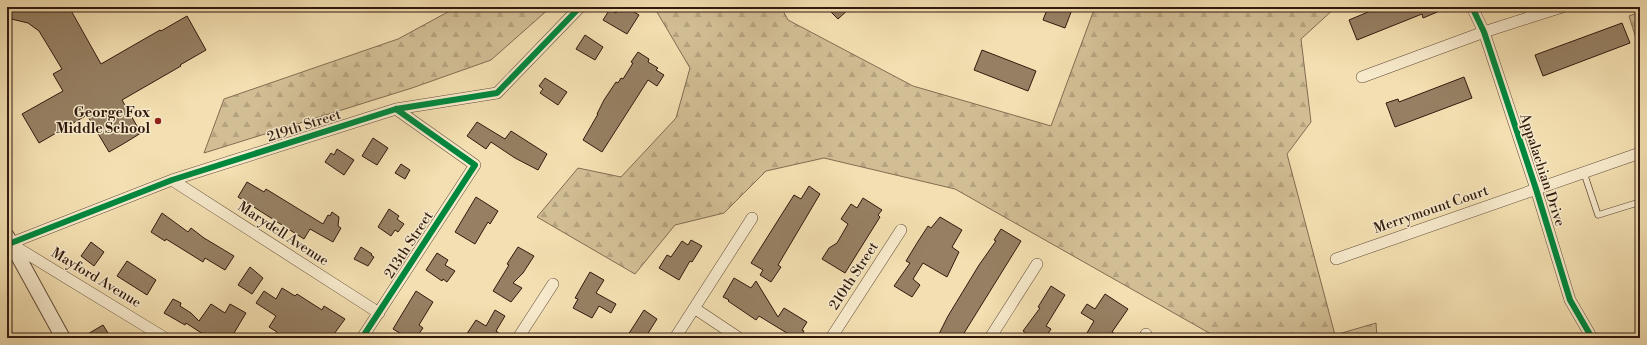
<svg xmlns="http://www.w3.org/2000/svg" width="1647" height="345" font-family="'Libre Bodoni',serif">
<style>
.forest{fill:url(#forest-firs);stroke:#826c52}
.building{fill:#968063;stroke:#311a0e}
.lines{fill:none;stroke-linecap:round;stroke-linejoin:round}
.service-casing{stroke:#624b37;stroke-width:7}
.minor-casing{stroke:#624b37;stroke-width:12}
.tertiary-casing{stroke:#624b37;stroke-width:16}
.service{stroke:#f7eacc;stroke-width:5.5}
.minor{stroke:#f7eacc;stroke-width:11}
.tertiary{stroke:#f7eacc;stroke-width:14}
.cycleway-casing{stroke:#f7eacc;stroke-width:8}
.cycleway{stroke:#00873e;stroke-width:6}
.poi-dot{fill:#8f2418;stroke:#f7eacc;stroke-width:1.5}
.labels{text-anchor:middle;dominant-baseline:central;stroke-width:3;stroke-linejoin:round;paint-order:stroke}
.poi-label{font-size:14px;font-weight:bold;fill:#311a0e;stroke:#f7eacc;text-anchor:end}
.street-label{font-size:14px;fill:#311a0e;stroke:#f7eacc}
</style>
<defs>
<pattern id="forest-firs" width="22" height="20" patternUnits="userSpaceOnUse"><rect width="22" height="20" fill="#d2be95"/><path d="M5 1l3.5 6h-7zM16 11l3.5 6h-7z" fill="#b5a37f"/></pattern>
</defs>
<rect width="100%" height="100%" fill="#f3dfb1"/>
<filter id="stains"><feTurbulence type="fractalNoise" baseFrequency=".005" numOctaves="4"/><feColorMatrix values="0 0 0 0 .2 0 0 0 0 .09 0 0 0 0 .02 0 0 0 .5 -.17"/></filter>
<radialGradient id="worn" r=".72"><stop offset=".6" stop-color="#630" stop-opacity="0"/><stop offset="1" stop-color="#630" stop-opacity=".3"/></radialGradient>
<!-- forest -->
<path class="forest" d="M457,7H551L491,60L412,88L204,153L224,99L398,39Z
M654,7H781L788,20L913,86L1051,126L1095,7H1336L1301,39L1311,122L1287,154L1335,335L1376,323L1377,338H1218L955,189L824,158L766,171L724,213L675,225L635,274L537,217L578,168L621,177L676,118L690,68Z
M1640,12V51L1629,16Z"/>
<!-- building -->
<path class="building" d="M7,7H69L101,64L160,30L161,31L187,16L206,50L180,65L181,66L122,100L141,133L123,144L109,152L87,115L39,143L22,114L63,91L53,74L62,69L39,31L28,23L7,18Z
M620,7H626L639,15L627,34L603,20L610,9L616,13Z
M826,7H851L838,19Z
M1048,7H1073L1065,28L1043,20Z
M1380,7H1449L1423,18L1422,14L1357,40L1349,20Z
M1622,23L1630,43L1543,76L1535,55Z
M585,35L603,47L595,60L576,49Z
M982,50L1036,71L1028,91L974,70Z
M638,52L649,59L648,62L658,68L656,70L664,75L657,86L648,80L602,152L583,140L598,114H597L604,100L616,82L618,83L621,78L623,79L633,63L631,62Z
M1464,77L1472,98L1395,127L1386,103L1398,99L1399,102Z
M545,78L567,92L558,105L540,93L543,89L539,86Z
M477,122L505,139L511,131L547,154L538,170L515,158L491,142L486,149L467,136Z
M373,138L388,148L377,165L362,156Z
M337,149L354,160L344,175L325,162L331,153L334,155Z
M401,164L410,170L405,179L395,173Z
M247,182L264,192L266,189L323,224L328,215L330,216L332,212L339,217L338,226L341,228L333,242L310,229L304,239L238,197Z
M809,186L820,194L778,265L781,267L771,282L760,275L763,270L751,263L794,195L801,199Z
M476,197L498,211L490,224L488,222L475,244L455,232Z
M863,198L882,210L878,215L880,217L845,273L822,259L829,248L837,243L848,224L841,219L851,204L857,208Z
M389,209L399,216L397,219L404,224L398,232L395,230L391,236L378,227Z
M162,213L188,232L191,228L204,238L234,256L225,270L205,258L203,262L166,239L165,241L151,232Z
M940,217L962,230L952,247L959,252L947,277L923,263L913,279L920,285L912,297L894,286L910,263L906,261L917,243L928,226L931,228Z
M1001,229L1021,241L1018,246L961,338H937L948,316L979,265L996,241L994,240Z
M691,240L702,246L692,262L690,261L679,280L659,268L667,255L671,257L682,241L688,245Z
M91,242L104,252L94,266L81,256Z
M361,247L372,254L371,255L374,257L368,266L354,259Z
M518,247L534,256L523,273L513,283L522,288L511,302L493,291L509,265L507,264Z
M437,253L448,260L445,265L455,271L447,282L443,279L442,281L426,270Z
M127,261L156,280L147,295L117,276Z
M250,267L263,278L252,294L238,285Z
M590,272L604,280L596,293L616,304L611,313L599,306L592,318L573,308L578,299L575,298Z
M734,278L751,288L756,281L778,317L784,308L807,322L802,330L804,331L800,338H795L759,316L756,320L728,301L729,300L723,297Z
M1051,286L1065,295L1046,326L1051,329L1045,338H1033L1023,331L1040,308L1038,307Z
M282,288L295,296L297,294L322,310L324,306L345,319L331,338H274L277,332L269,327L276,316L256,303L264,291L276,299Z
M416,291L433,302L419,325L423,328L416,338H408L393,329Z
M1105,294L1128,309L1112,332L1122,338H1084L1094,321L1081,313L1087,304L1095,309Z
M173,299L181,303L180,306L191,313L199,321L211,304L225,313L230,304L246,313L231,338H209L186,323L185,325L164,313Z
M495,310L505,316L496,331L505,338H464L476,320L486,326Z
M644,310L657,319L645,338H626Z
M103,325L111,338H81Z"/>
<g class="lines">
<!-- service casing -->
<g class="service-casing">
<path id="service" d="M1584,173L1598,215L1640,202"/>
</g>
<!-- minor casing -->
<g class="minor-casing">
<path id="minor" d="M1472,7L1484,32L1536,189L1570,300L1592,338
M1529,7L1533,16
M1362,77L1484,32L1562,7
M172,180L379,313
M11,243L172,180L396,109L497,93L580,7
M11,244L165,338
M1336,259L1640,153
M694,308L739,338
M362,338L475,165L396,109
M518,338L553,284
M675,338L752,218
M831,338L901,230
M990,338L1037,264
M1144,338L1146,334"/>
</g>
<!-- tertiary casing -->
<g class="tertiary-casing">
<path id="tertiary" d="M7,236L63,338"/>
</g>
<!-- service -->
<use href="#service" class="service"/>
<!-- minor -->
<use href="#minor" class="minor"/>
<!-- tertiary -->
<use href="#tertiary" class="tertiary"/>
<!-- cycleway casing -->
<g class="cycleway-casing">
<path id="cycleway" d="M1472,7L1484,32L1536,189L1570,300L1592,338
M11,243L172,180L396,109L497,93L580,7
M362,338L475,165L396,109"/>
</g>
<!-- cycleway -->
<use href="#cycleway" class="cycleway"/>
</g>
<!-- markers -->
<circle class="poi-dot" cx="158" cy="121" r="4"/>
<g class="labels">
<!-- poi labels -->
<g class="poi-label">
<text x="150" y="113">George Fox<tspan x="150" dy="16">Middle School</tspan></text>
</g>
<!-- street labels -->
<g class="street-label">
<text transform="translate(304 126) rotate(-18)">219th Street</text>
<text transform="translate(1542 170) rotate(72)">Appalachian Drive</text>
<text transform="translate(1431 210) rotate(-19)">Merrymount Court</text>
<text transform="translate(283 234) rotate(33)">Marydell Avenue</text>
<text transform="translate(409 245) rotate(-57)">213th Street</text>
<text transform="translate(854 276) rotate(-57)">210th Street</text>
<text transform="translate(96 278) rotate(31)">Mayford Avenue</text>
</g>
</g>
<!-- margin -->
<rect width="1647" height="345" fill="none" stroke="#f3dfb1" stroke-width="24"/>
<rect x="8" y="8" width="1631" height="329" fill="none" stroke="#311a0e" stroke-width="2"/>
<rect x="12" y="12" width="1623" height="321" fill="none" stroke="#311a0e"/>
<rect width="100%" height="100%" filter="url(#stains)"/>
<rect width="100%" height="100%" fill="url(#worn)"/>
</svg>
